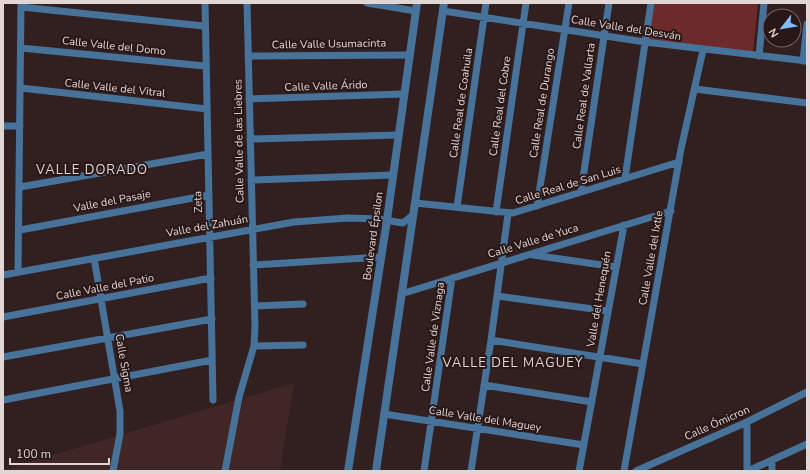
<svg xmlns="http://www.w3.org/2000/svg" width="810" height="474" font-family="'Nunito Sans',sans-serif">
<style>
.built{fill:#402726}
.green{fill:#6d2a2b}
.lines{fill:none;stroke-linecap:round;stroke-linejoin:round}
.minor{stroke:#47729a;stroke-width:7}
.tertiary{stroke:#47729a;stroke-width:8}
.labels{text-anchor:middle;dominant-baseline:central;stroke-width:4;stroke-linejoin:round;paint-order:stroke}
.street-label{font-size:11px;fill:#e2d6d5;stroke:#281716}
.quarter-label{font-size:13px;letter-spacing:1px;fill:#e2d6d5;stroke:#281716}
</style>
<rect width="100%" height="100%" fill="#322020"/>
<!-- built -->
<path class="built" d="M294,383L280,471H3V470Z"/>
<!-- green -->
<path class="green" d="M654,3H758L753,53L648,39Z"/>
<g class="lines">
<!-- minor -->
<path class="minor" d="M205,3L213,400
M367,3L416,11
M21,7L204,26
M443,11L645,42L807,61
M21,48L205,66
M248,56L410,55
M759,56L764,3
M803,61L807,24
M21,88L207,109
M695,89L807,103
M249,99L404,94
M3,126H20
M250,139L398,135
M625,178L651,3
M251,180L392,175
M20,187L208,154
M581,192L609,3
M415,203L513,213L679,162
M537,206L569,3
M457,207L486,3
M496,212L526,3
M20,230L209,195
M533,255L616,267
M94,258L120,411V434L113,471
M253,265L381,257
M18,272L21,3
M3,275L294,222L348,218L378,219L403,223L413,215
M401,294L671,211
M497,296L608,311
M255,306L303,304
M3,317L211,278
M491,340L643,364
M254,346L303,345
M3,357L212,319
M484,385L592,402
M3,400L212,360
M384,414L584,445
M772,460V471
M225,471L239,397L254,346L255,326L247,3
M424,471L452,278
M471,471L491,340L508,214
M579,471L624,225
M624,471L681,149L703,50
M636,471L747,422L807,392
M747,471V422
M748,471L807,444"/>
<!-- tertiary -->
<path class="tertiary" d="M348,471L387,220L417,3
M376,471L444,3"/>
</g>
<g class="labels">
<!-- street labels -->
<g class="street-label">
<text transform="translate(626 28) rotate(9)">Calle Valle del Desván</text>
<text transform="translate(329 44) rotate(-1)">Calle Valle Usumacinta</text>
<text transform="translate(114 46) rotate(6)">Calle Valle del Domo</text>
<text transform="translate(326 86) rotate(-2)">Calle Valle Árido</text>
<text transform="translate(115 88) rotate(6)">Calle Valle del Vitral</text>
<text transform="translate(584 96) rotate(-82)">Calle Real de Vallarta</text>
<text transform="translate(461 103) rotate(-82)">Calle Real de Coahuila</text>
<text transform="translate(542 103) rotate(-81)">Calle Real de Durango</text>
<text transform="translate(500 106) rotate(-82)">Calle Real del Cobre</text>
<text transform="translate(239 141) rotate(-91)">Calle Valle de las Liebres</text>
<text transform="translate(568 185) rotate(-17)">Calle Real de San Luis</text>
<text transform="translate(112 201) rotate(-11)">Valle del Pasaje</text>
<text transform="translate(198 202) rotate(-92)">Zeta</text>
<text transform="translate(207 226) rotate(-10)">Valle del Zahuán</text>
<text transform="translate(373 236) rotate(-82)">Boulevard Épsilon</text>
<text transform="translate(533 241) rotate(-17)">Calle Valle de Yuca</text>
<text transform="translate(651 258) rotate(-80)">Calle Valle del Ixtle</text>
<text transform="translate(105 287) rotate(-11)">Calle Valle del Patio</text>
<text transform="translate(599 299) rotate(-80)">Valle del Henequén</text>
<text transform="translate(433 337) rotate(-82)">Calle Valle de Viznaga</text>
<text transform="translate(124 363) rotate(80)">Calle Sigma</text>
<text transform="translate(485 419) rotate(9)">Calle Valle del Maguey</text>
<text transform="translate(717 423) rotate(-24)">Calle Ómicron</text>
</g>
<!-- quarter labels -->
<g class="quarter-label">
<text x="92" y="170">VALLE DORADO</text>
<text x="513" y="363">VALLE DEL MAGUEY</text>
</g>
</g>
<!-- border -->
<rect width="810" height="474" fill="none" stroke="#e2d6d5" stroke-width="8"/>
<!-- north arrow -->
<g transform="translate(782 28) rotate(239)"><circle r="19" fill="#281716" stroke="#726362"/>
<path d="M0-3L7 15L0 10L-7 15Z" fill="#7dbef9"/>
<text y="-6" font-size="11" font-weight="bold" text-anchor="middle" fill="#e2d6d5">N</text>
</g>
<!-- scale -->
<path d="M10 458v6h99v-6" fill="none" stroke="#e2d6d5" stroke-width="2"/>
<text x="16" y="458" font-size="12" fill="#e2d6d5" stroke="#281716" stroke-width="3" paint-order="stroke">100 m</text>
</svg>
